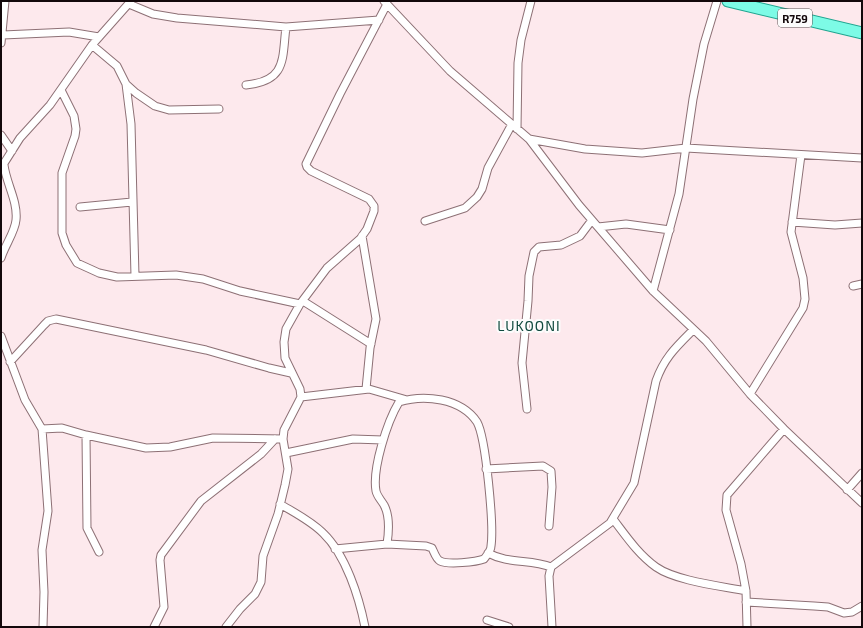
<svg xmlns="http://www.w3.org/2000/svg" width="863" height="628" font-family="'Exo 2',sans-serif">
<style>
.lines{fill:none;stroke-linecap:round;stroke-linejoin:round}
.minor-casing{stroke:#8d7075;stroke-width:9}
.primary-casing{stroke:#20a48f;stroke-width:13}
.minor{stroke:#fff;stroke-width:7}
.primary{stroke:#7dfbe6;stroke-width:11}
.labels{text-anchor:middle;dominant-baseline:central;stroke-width:4;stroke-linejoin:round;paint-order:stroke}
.shield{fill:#fcfcfc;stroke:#595153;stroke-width:1}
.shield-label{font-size:11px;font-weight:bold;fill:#13080b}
.quarter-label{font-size:14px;letter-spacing:1px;fill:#10493e;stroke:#fcfcfc}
</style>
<rect width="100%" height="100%" fill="#fde9ed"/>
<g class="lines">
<!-- minor casing -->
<g class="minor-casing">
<path id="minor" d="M384,1L450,71L529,139L579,205L653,291L706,341L750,394L784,429L862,503
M129,4L153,14L177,18L286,27L379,20
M3,35L69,32L99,37
M1,43L5,1
M92,45L117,66L126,84L136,93L155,106L169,110L219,109
M126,84L131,124L135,276
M246,85C287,81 282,59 286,27
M61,90L74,116L76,129L75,136L62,173V233L66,245L77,263L99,273L117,277L176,275L203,279L240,291L300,304
M517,129L518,63L521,40L531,1
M1,135L12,151
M529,139L585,149L642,153L686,148L862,158
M1,168L20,138L50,105L92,45L131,1
M80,207L132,202
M425,221L465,208L477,197L482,189L488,168L512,124
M792,222L835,225L862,223
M598,227L626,224L670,230
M362,236L376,319L370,348L366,389
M1,258C5,245 15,232 16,220C18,201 6,183 4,165
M853,286L862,284
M653,291L679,194L693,99L704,44L717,1
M303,301L371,344
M1,336L25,400L42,429L48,511L42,550L44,592L43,627
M10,362L44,325L48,321L56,319L206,350L269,368L291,373
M750,394L803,308L805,299L803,278L791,232L801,155
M301,397L369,389L407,400
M527,409L522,363L528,301L529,276L534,252L539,247L561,245L580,236L592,220
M42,429L62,428L86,435L146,448L170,447L213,438L283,439
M86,435L87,528L99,552
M286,453L353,439L383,440
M486,469L543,466L551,471L552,487L549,526
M847,490L862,473
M280,504C295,513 311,521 323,533C346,555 359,597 365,627
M613,519C626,536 638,554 656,567C676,581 721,586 746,591
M335,549L387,544L426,546L432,548C434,552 436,559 440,561C448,565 476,562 484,559C487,555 491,551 491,546C494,526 486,438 477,422C461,398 424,394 399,402C387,422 372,469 376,491C377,496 381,500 384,505C390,516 389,531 387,544
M488,553C508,564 531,559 551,567
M746,602L814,606L828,607L844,613L852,612L862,606
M487,620L509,627
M154,627L164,607L160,560L161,555L201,501L261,454L275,439
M226,627L240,609L255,594L261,582L263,556L278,514L285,485L288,469L283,439L284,430L301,397L300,389L285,358L284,342L286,329L300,304L327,268L360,239L367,229L374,211V206L369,199L311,171L307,167L306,164L340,94L387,4
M552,627L549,576L551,567L610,523L634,483L656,381C664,358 676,347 693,330
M747,627L746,591L741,564L726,510L727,495L784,429"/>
</g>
<!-- primary casing -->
<g class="primary-casing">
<path id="primary" d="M728,1L862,33"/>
</g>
<!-- minor -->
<use href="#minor" class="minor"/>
<!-- primary -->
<use href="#primary" class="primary"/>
</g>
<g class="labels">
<!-- shield labels -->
<rect class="shield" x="778" y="9" width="34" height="18" rx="3"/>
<g class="shield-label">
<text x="795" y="18">R759</text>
</g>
<!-- quarter labels -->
<g class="quarter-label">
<text x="529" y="325">LUKOONI</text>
</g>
</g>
<!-- border -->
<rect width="863" height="628" fill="none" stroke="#13080b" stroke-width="4"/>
</svg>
